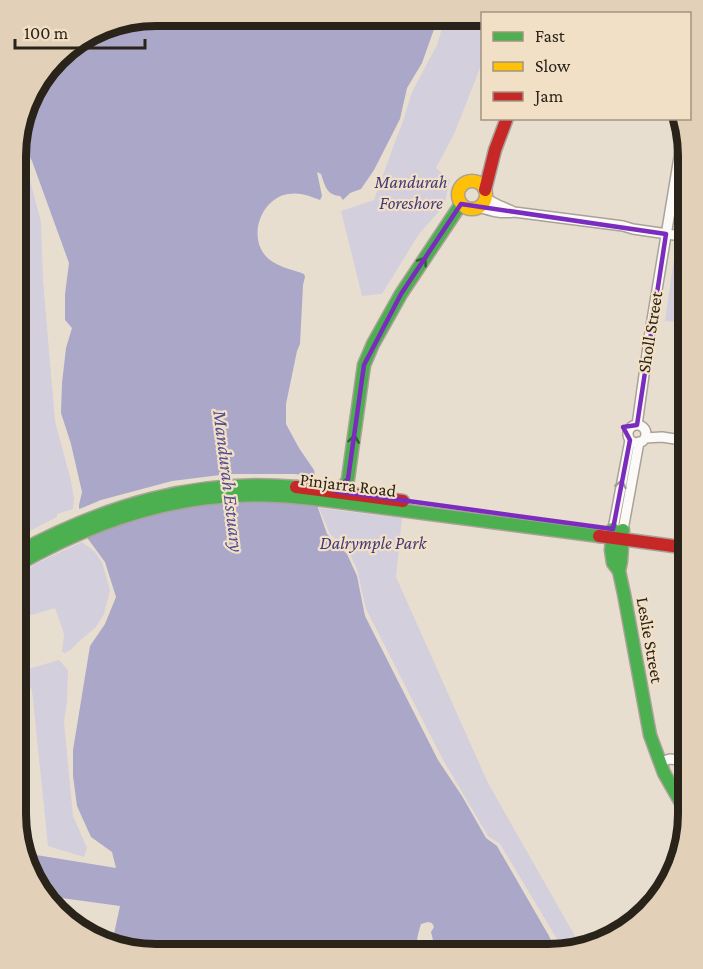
<svg xmlns="http://www.w3.org/2000/svg" width="703" height="969" font-family="'Crimson Pro',serif">
<style>
.green{fill:#d3cfdd}
.water{fill:#aaa7c8}
.pier{fill:#e8ded0}
.lines{fill:none;stroke-linecap:round;stroke-linejoin:round}
.street-casing{stroke:#a9a297;stroke-width:12}
.fast-casing{stroke:#a9a297;stroke-width:15}
.slow-casing{stroke:#a9a297;stroke-width:15}
.jam-casing{stroke:#a9a297;stroke-width:15}
.street{stroke:#fcfaf8;stroke-width:9}
.fast{stroke:#4caf50;stroke-width:12}
.slow{stroke:#ffc107;stroke-width:12}
.jam{stroke:#c62828;stroke-width:12}
.oneway{stroke:#375b2f}
.oneway2{stroke:#9d9994}
.marked{fill:none;stroke:#7b2cbf;stroke-width:4.5;stroke-linejoin:round}
.labels{text-anchor:middle;dominant-baseline:central;stroke-width:4.5;stroke-linejoin:round;paint-order:stroke}
.park-label{font-size:18px;font-style:italic;fill:#403a7d;stroke:#f2e0c6}
.street-label{font-size:18px;fill:#292319;stroke:#f2e0c6}
.water-label{font-size:20px;font-style:italic;fill:#514c91;stroke:#f2e0c6}
.rim{fill:none;stroke:#292319;stroke-width:8}
</style>
<rect width="100%" height="100%" fill="#e8ded0"/>
<!-- green -->
<path class="green" d="M482,17V66L480,68L455,132L436,168L450,180L444,206L419,234L382,294L362,296L341,211L374,200L396,139L402,124L412,92L437,45L445,18Z
M16,149L28,172L41,222L43,280L55,421L71,481L74,499L73,509L57,514V517L16,538Z
M676,244L688,245V323L665,321Z
M319,508L402,518L396,577L488,783L579,943L570,949L562,946L557,939L500,844L488,836L442,758L366,609L357,569L349,553L330,534Z
M82,542L94,551L102,562L110,590L104,614L96,627L77,643L72,649L65,653L62,652L64,634L55,608L15,620V578L37,563Z
M59,660L68,670L67,701L64,722L73,816L87,848L84,857L48,846L32,690L28,684L15,688V673Z"/>
<!-- water -->
<path class="water" d="M438,18L422,63L407,88L400,119L374,170L361,189L350,193L343,200L340,196C326,195 325,185 321,174L317,172L322,196L320,200C310,196 300,192 288,194C258,199 245,245 273,262C282,268 294,270 304,274L305,277L303,285L300,344L297,351L286,404V424L299,448L314,470L316,483L315,499L327,534L347,554L357,576L365,616L438,760L462,796L486,838L497,846L549,936L556,952L547,954H437L436,945L433,940L431,932L434,927L432,923L428,922L421,924C418,934 415,943 418,954L138,953L112,943L120,906L47,896L29,875L24,853L116,868L112,852L91,837L77,806L73,776V750L90,646L105,624L116,597L105,562L80,528L79,505L82,492L71,444L61,413L62,383L66,348L72,328L65,320V294L69,263L32,161L17,135L34,86L63,50L110,23Z"/>
<!-- pier -->
<path class="pier" d="M228,474H294L318,476L319,483L299,503L237,501L77,524V510L101,500L172,481Z"/>
<g class="lines">
<!-- street casing -->
<g class="street-casing">
<path id="street" d="M485,198L498,205L512,211
M479,207C491,211 501,214 514,212L623,226L633,229L688,237
M637,425L650,332L683,133
M628 434a9 9 0 1 1 18 0a9 9 0 1 1-18 0Z
M645,438L662,437L688,441
M613,529L630,440
M623,530L639,442
M660,762L670,759L688,761"/>
</g>
<!-- fast casing -->
<g class="fast-casing">
<path id="fast" d="M335,491L346,484L348,479L364,365L373,344L401,294L461,204
M613,529L611,550L613,563L619,571L624,594L650,735L664,773L688,815
M15,554C103,506 195,478 296,487
M15,566C83,527 157,499 236,496C265,494 294,497 323,500L599,536
M619,571L621,561L623,530"/>
</g>
<!-- slow casing -->
<g class="slow-casing">
<path id="slow" d="M458 195a14 14 0 1 1 28 0a14 14 0 1 1-28 0Z"/>
</g>
<!-- jam casing -->
<g class="jam-casing">
<path id="jam" d="M485,190L495,150L507,118
M296,487L403,501
M599,536L688,548"/>
</g>
<!-- street -->
<use href="#street" class="street"/>
<!-- fast -->
<use href="#fast" class="fast"/>
<!-- slow -->
<use href="#slow" class="slow"/>
<!-- jam -->
<use href="#jam" class="jam"/>
</g>
<!-- one-way arrows -->
<defs><path id="oneway-chevron" d="M-2-3.5L2.5 0L-2 3.5" fill="none" stroke-width="1.6" stroke-linecap="round" stroke-linejoin="round" transform="scale(1.5)"/></defs>
<g class="oneway">
<use href="#oneway-chevron" transform="translate(423 261) rotate(-56)"/>
<use href="#oneway-chevron" transform="translate(354 439) rotate(-82)"/>
</g>
<use class="oneway2" href="#oneway-chevron" transform="translate(621 484) rotate(-79)"/>
<!-- marked area -->
<path class="marked" d="M461,204L666,234L637,425L623,427L630,440L613,529L335,491L348,479L364,365L401,294Z"/>
<g class="labels">
<!-- park labels -->
<g class="park-label">
<text x="411" y="182">Mandurah<tspan x="411" dy="21">Foreshore</tspan></text>
<text x="373" y="543">Dalrymple Park</text>
</g>
<!-- street labels -->
<g class="street-label">
<text transform="translate(650 332) rotate(-81)">Sholl Street</text>
<text transform="translate(348 485) rotate(7)">Pinjarra Road</text>
<text transform="translate(650 640) rotate(80)">Leslie Street</text>
</g>
<!-- water labels -->
<g class="water-label">
<text transform="translate(229 481) rotate(83)">Mandurah Estuary</text>
</g>
</g>
<!-- crop -->
<path d="M0 0H703V969H0ZM156 26H548A130 130 0 0 1 678 156V814A130 130 0 0 1 548 944H156A130 130 0 0 1 26 814V156A130 130 0 0 1 156 26Z" fill="#e2d1b8" fill-rule="evenodd"/>
<path class="rim" d="M156 26H548A130 130 0 0 1 678 156V814A130 130 0 0 1 548 944H156A130 130 0 0 1 26 814V156A130 130 0 0 1 156 26Z"/>
<!-- legend -->
<rect x="481" y="12" width="210" height="108" fill="#f2e0c6" stroke="#a29481" stroke-width="1.5"/>
<rect x="493" y="32" width="30" height="9" fill="#4caf50" stroke="#a29481" stroke-width="1.5"/>
<text x="535" y="42" font-size="18" fill="#292319">Fast</text>
<rect x="493" y="62" width="30" height="9" fill="#ffc107" stroke="#a29481" stroke-width="1.5"/>
<text x="535" y="72" font-size="18" fill="#292319">Slow</text>
<rect x="493" y="92" width="30" height="9" fill="#c62828" stroke="#a29481" stroke-width="1.5"/>
<text x="535" y="102" font-size="18" fill="#292319">Jam</text>
<!-- scale -->
<path d="M15 39v9h130v-9" fill="none" stroke="#292319" stroke-width="3"/>
<text x="24" y="39" font-size="18" fill="#292319" stroke="#f2e0c6" stroke-width="4.5" paint-order="stroke">100 m</text>
</svg>
